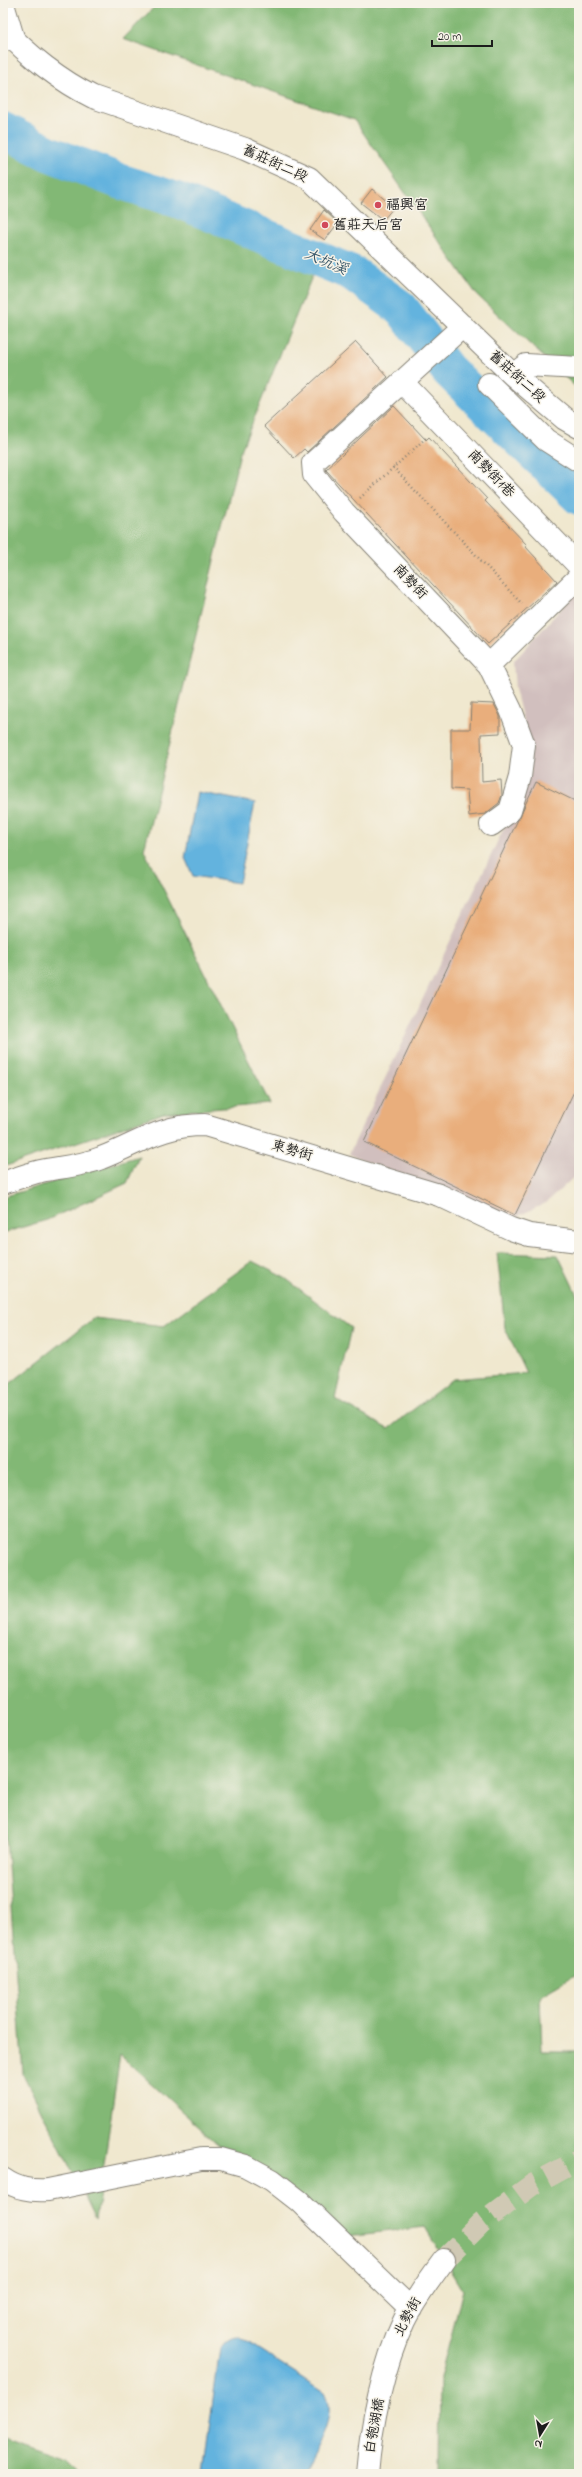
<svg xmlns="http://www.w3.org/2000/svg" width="582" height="2477" font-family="'Indie Flower','LXGW WenKai TC',sans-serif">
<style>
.industrial{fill:#d1bfbe}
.forest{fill:#82b875;stroke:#4f6a48}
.water{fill:#64b3de;stroke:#40687d}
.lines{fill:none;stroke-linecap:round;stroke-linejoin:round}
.river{stroke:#64b3de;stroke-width:36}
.building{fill:#e9ae7c}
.minor-tunnel{stroke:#d0c9b4;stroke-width:22;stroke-dasharray:22 11;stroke-linecap:butt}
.minor-casing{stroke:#868276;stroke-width:24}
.path{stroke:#868276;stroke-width:2.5;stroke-dasharray:1 3;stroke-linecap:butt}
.minor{stroke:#fff;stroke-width:22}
.poi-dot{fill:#d1495b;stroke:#f7f3e8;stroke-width:1.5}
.labels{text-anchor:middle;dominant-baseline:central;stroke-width:3;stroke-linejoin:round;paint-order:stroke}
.street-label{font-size:14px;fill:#1c1c1c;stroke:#f7f3e8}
.poi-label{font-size:14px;fill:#1c1c1c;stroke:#f7f3e8;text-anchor:start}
.water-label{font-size:15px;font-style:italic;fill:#39586a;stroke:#f7f3e8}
</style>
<rect width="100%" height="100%" fill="#f7f3e8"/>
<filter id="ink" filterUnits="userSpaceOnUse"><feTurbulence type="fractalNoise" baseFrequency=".025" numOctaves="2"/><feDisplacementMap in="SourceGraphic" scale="8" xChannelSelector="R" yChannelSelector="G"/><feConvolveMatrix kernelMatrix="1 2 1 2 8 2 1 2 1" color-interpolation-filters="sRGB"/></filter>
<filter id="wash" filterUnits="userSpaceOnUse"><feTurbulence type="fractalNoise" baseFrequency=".012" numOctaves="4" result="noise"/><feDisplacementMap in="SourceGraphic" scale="16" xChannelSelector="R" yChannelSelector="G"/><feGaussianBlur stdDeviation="0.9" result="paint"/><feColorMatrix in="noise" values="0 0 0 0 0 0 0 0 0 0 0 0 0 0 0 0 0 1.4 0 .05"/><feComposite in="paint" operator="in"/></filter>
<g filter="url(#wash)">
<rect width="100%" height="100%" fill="#f0e8cf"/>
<!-- industrial -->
<path class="industrial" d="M579,589V1167L576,1175L546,1203L520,1215L514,1225L349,1154L531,771L523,721L515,689L513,662Z"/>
<!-- forest -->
<path class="forest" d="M158,3H579V390L477,295L354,120L123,39Z
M3,128L143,190L322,252L240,453L144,850L270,1104L164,1113L3,1167Z
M139,1156L127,1183L47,1220L3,1233V1197Z
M497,1253L558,1255L579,1299V1973L540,1996L542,2051H579V2474H441L439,2469L440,2377L463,2290L425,2227L322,2239L120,2055L96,2219L23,2074L3,1796V1389L94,1318L164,1326L252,1261L285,1278L351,1328L335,1399L388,1429L453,1379L526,1373L505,1328Z
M3,2438L64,2459L81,2474H3Z"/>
<!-- water -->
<path class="water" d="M197,792L255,803L239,883L193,876L185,858Z
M238,2336L325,2392C339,2417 314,2450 303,2474H203L220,2348C225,2340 229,2337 238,2336Z"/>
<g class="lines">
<!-- river -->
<path class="river" d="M3,130L48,153L119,181L180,201L352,273L401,308L448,370L579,497"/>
</g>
<g id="blocks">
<!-- building -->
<path class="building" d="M372,189L394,207L383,220L361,203Z
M324,210L338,223L325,240L310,230Z
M356,342L388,377L307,452L304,449L294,458L264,426Z
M394,406L426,440L429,437L471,482L487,499L485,501L527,545L525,546L557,581L488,644L326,470Z
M471,703L494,704L500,716V733L481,734L482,782L501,780L502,795L499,803L485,814L469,816L467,790L451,789V729H470Z
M536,782L579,803V1081L515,1215L364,1142Z"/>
</g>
</g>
<g filter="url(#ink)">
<use href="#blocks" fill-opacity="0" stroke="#868276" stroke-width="1"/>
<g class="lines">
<!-- minor-tunnel -->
<path class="minor-tunnel" d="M444,2260L481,2223L532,2185L579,2160"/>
<!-- minor casing -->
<g class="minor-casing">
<path id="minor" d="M3,4L14,41
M3,28C27,55 61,81 93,97L245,149L309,178L513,375L565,419L579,427
M463,326L313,463L314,475L344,512L489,665L511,710L524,745L520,777L510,811L491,825
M513,375L526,365L579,368
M402,382L579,566
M489,384L546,440L579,461
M489,665L579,577
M3,1183C15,1179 28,1174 41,1171C61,1167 82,1166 101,1158C140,1143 160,1125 205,1125L439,1195L511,1229L529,1235L579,1241
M3,2179C17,2189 31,2191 48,2190L201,2159H221L246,2166L272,2180L299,2201L411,2309
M367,2474C371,2425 383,2365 404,2321C415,2299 430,2279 444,2260"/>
</g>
<!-- path -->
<path class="path" d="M393,467L522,604
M360,498L427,437"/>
<!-- minor -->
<use href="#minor" class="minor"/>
</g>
</g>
<!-- markers -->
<g class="poi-dot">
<circle cx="378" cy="205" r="4"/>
<circle cx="325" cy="225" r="4"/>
</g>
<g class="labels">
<!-- street labels -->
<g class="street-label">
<text transform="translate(275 164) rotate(25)">舊莊街二段</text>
<text transform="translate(517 377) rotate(42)">舊莊街二段</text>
<text transform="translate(491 474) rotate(46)">南勢街1巷</text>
<text transform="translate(410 582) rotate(46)">南勢街</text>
<text transform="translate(292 1151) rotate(16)">東勢街</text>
<text transform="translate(408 2317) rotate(-62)">北勢街</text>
<text transform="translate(375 2426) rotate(-80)">白匏湖橋</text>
</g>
<!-- poi labels -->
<g class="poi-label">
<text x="386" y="205">福興宮</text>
<text x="333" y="225">舊莊天后宮</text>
</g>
<!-- water labels -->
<g class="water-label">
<text transform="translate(326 262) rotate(23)">大坑溪</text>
</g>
</g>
<!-- margin -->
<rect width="582" height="2477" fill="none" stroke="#f7f3e8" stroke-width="16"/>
<!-- north arrow -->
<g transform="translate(540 2435) rotate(191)" stroke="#f7f3e8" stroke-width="3" paint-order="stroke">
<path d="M0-3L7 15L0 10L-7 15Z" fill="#1c1c1c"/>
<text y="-6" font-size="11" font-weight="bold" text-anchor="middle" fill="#1c1c1c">N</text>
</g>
<!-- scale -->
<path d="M432 40v6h60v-6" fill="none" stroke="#1c1c1c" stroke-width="2"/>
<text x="438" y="40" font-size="12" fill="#1c1c1c" stroke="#f7f3e8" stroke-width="3" paint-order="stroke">20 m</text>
</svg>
